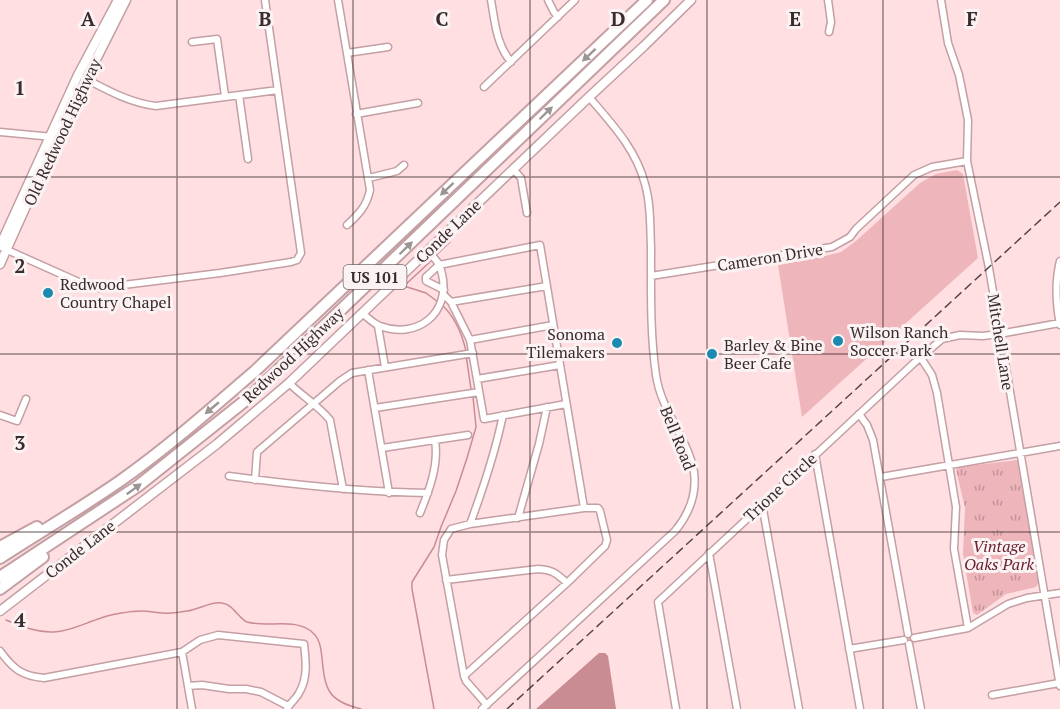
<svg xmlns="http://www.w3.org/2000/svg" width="1060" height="709" font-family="'PT Serif',serif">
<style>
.grass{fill:url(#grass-tufts)}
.pitch{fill:#eeb5bb}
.water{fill:#c98c93}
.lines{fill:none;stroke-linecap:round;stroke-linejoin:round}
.stream{stroke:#c98c93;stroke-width:1.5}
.street-casing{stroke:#c49fa3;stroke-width:9}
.secondary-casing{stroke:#c49fa3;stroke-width:11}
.highway-casing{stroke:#c49fa3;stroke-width:14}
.street{stroke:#fff;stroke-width:6}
.secondary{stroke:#fff;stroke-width:8}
.highway{stroke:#fff;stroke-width:10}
.rail{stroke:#574648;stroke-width:1.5;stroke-dasharray:9 4.5;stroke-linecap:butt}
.oneway{fill:#9c9596}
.grid{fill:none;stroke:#3a2b2d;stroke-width:1.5;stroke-opacity:0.55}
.poi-dot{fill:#1c89b0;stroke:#fbf3f3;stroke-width:2}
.labels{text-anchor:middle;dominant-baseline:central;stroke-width:6;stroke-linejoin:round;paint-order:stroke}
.shield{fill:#fbf3f3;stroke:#746768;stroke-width:1.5}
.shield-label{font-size:15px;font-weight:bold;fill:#3a2b2d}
.street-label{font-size:16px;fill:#3a2b2d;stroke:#fbf3f3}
.poi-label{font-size:16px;fill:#3a2b2d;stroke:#fbf3f3;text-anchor:start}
.park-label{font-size:16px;font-style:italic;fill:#6a2030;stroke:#fbf3f3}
.grid-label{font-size:20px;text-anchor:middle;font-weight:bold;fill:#3a2b2d;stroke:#fbf3f3;stroke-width:6;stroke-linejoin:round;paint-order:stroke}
</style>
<defs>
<pattern id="grass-tufts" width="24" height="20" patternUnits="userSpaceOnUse" patternTransform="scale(1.5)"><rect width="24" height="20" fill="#eeb5bb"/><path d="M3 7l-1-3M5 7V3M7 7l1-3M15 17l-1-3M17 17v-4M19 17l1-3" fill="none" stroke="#c29398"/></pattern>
</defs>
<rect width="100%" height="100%" fill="#ffdfe2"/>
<!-- grass -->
<path class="grass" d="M1018,460L1039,582L1036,587L1006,594L977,615L973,613L963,554L965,508L956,470L959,467Z"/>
<!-- pitch -->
<path class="pitch" d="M957,170L963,174L978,258L802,417L778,265L821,257L841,252L856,241L920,183L936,174Z"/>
<!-- water -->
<path class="water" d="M599,653H605L608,656L616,709H536Z"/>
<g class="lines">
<!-- stream -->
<path class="stream" d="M435,256L450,242
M432,260L404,286L426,293L438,302
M442,305C455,317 462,334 466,351
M466,355L471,389
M6,620C21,626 37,633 54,632C71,631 85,623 101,618C112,614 131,611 142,611C149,611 157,613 164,613C172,614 180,612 187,611C198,610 211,601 222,603C233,604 238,618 247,622C267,628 297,617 313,633C320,639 321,649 322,658C325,690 328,701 361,709
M434,709L412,589V582L434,547L441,527L456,491L467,458L476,427L473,397"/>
<!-- street casing -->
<g class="street-casing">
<path id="street" d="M338,0L370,190C367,206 358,215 347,225
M491,0C495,22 496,44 511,62
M548,0L554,12L558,17
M828,0L831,22L829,32
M941,0L948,43L959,75L968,120L967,161L989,268L1060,686
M192,42L217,39L225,96
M347,53L388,47
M84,78C107,90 130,103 156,106L278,90
M484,87L575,0
M239,95L248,159
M356,114L418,103
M0,132L53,137
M513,169L521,178L527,213
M369,178L397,171L404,165
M5,249L81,283L99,288L220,273L291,262L297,260L301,253L265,0
M1060,261C1055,281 1056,304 1060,325
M651,276L832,247L850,237L856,229L914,175L932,167L967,161
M444,290L426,281V277L439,265L540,245L584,508
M444,295L451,302L470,340L484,419L566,404
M451,302L547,286
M362,313C367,317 374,324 380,326C417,340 451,313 442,274C441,271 441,268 439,265C437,260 431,255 428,251
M378,326L385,367
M470,340L553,325
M921,358L932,375L937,393L956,507L954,549L968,628
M368,370L389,493
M477,379L560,365
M289,383C302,396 319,406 330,420L343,489
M375,408L479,392
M859,414L867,425L873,440L908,634
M0,415L17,421L26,399
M382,448L468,435
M815,454L860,709
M229,476C295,485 361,492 428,493
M881,477L1060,446
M255,480L257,452L340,381L352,373L473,353
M762,504L799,709
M420,513C429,491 439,465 435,440
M518,518L539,444L547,407
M470,524C483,489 495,453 503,415
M709,553L737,709
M446,580L538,569C553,570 556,573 567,583
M914,638L968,628L1008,604L1027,598L1060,593
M909,644L921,709
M849,649L904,640
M0,651C13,669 22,676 44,678L182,652L200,640L218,635L304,644C306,661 308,678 299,693C296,699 290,703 287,709
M182,652L192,709
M464,676L567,583L605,546L607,540L600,511L598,508H584L470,524L451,529L444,540L442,555L464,676L466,681L487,705
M188,686L202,685L229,689H246L261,692L288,706
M992,695L1059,683
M482,709L675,531C689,514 697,495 694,472C688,438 661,411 656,375C650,333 651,290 651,247C650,227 651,204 645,184C636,149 612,124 589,97
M676,709L658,602L914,363L942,339L960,335L983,336L999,334L1060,323"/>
</g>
<!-- secondary casing -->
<g class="secondary-casing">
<path id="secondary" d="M0,246L78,75L118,0
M0,264L57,137L126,0
M0,611L217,444L289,383L589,97L644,46L691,0"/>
</g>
<!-- highway casing -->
<g class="highway-casing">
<path id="highway" d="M0,547L37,527
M0,558C40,532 81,508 120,481C167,448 211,409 255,371L647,0
M0,577L138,486L251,396L664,0
M0,589L43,557"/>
</g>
<!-- street -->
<use href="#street" class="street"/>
<!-- secondary -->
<use href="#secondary" class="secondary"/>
<!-- highway -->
<use href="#highway" class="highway"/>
<!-- rail -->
<path class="rail" d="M507,709L1060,202"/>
</g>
<!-- one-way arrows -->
<defs><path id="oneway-solid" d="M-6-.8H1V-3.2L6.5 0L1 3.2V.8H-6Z" transform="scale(1.5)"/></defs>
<g class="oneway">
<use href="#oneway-solid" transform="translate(589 55) rotate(137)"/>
<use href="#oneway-solid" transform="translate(546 113) rotate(-44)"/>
<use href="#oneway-solid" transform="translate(447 189) rotate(137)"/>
<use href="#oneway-solid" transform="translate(406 248) rotate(-44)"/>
<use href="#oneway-solid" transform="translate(212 408) rotate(140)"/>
<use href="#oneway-solid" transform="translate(134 489) rotate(-36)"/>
</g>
<!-- grid -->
<path class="grid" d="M177,0V709M353,0V709M530,0V709M707,0V709M883,0V709M0,177H1060M0,354H1060M0,532H1060"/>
<!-- markers -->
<g class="poi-dot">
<circle cx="48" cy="293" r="6"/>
<circle cx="838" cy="341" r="6"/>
<circle cx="617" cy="343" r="6"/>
<circle cx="712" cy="354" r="6"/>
</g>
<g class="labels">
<!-- shield labels -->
<rect class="shield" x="343.5" y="265" width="63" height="24" rx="4.5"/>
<g class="shield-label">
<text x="375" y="277">US 101</text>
</g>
<!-- street labels -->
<g class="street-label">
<text transform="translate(62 132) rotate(-65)">Old Redwood Highway</text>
<text transform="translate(448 231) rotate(-44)">Conde Lane</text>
<text transform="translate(770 257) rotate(-9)">Cameron Drive</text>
<text transform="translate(1001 342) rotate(81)">Mitchell Lane</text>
<text transform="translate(293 355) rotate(-43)">Redwood Highway</text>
<text transform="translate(678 438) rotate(68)">Bell Road</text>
<text transform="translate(780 487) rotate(-43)">Trione Circle</text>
<text transform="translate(80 549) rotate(-38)">Conde Lane</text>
</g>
<!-- poi labels -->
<g class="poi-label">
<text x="60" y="284">Redwood<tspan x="60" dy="18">Country Chapel</tspan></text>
<text x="850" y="332">Wilson Ranch<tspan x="850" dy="18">Soccer Park</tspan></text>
<text x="605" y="334" text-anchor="end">Sonoma<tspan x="605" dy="18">Tilemakers</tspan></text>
<text x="724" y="345">Barley &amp; Bine<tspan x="724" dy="18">Beer Cafe</tspan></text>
</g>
<!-- park labels -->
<g class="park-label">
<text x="999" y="546">Vintage<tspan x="999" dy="18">Oaks Park</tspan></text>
</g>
</g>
<g class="grid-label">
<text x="88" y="26">A</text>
<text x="265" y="26">B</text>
<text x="442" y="26">C</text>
<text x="618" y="26">D</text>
<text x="795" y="26">E</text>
<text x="972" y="26">F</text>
<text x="20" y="95">1</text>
<text x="20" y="273">2</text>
<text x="20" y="450">3</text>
<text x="20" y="627">4</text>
</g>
</svg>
